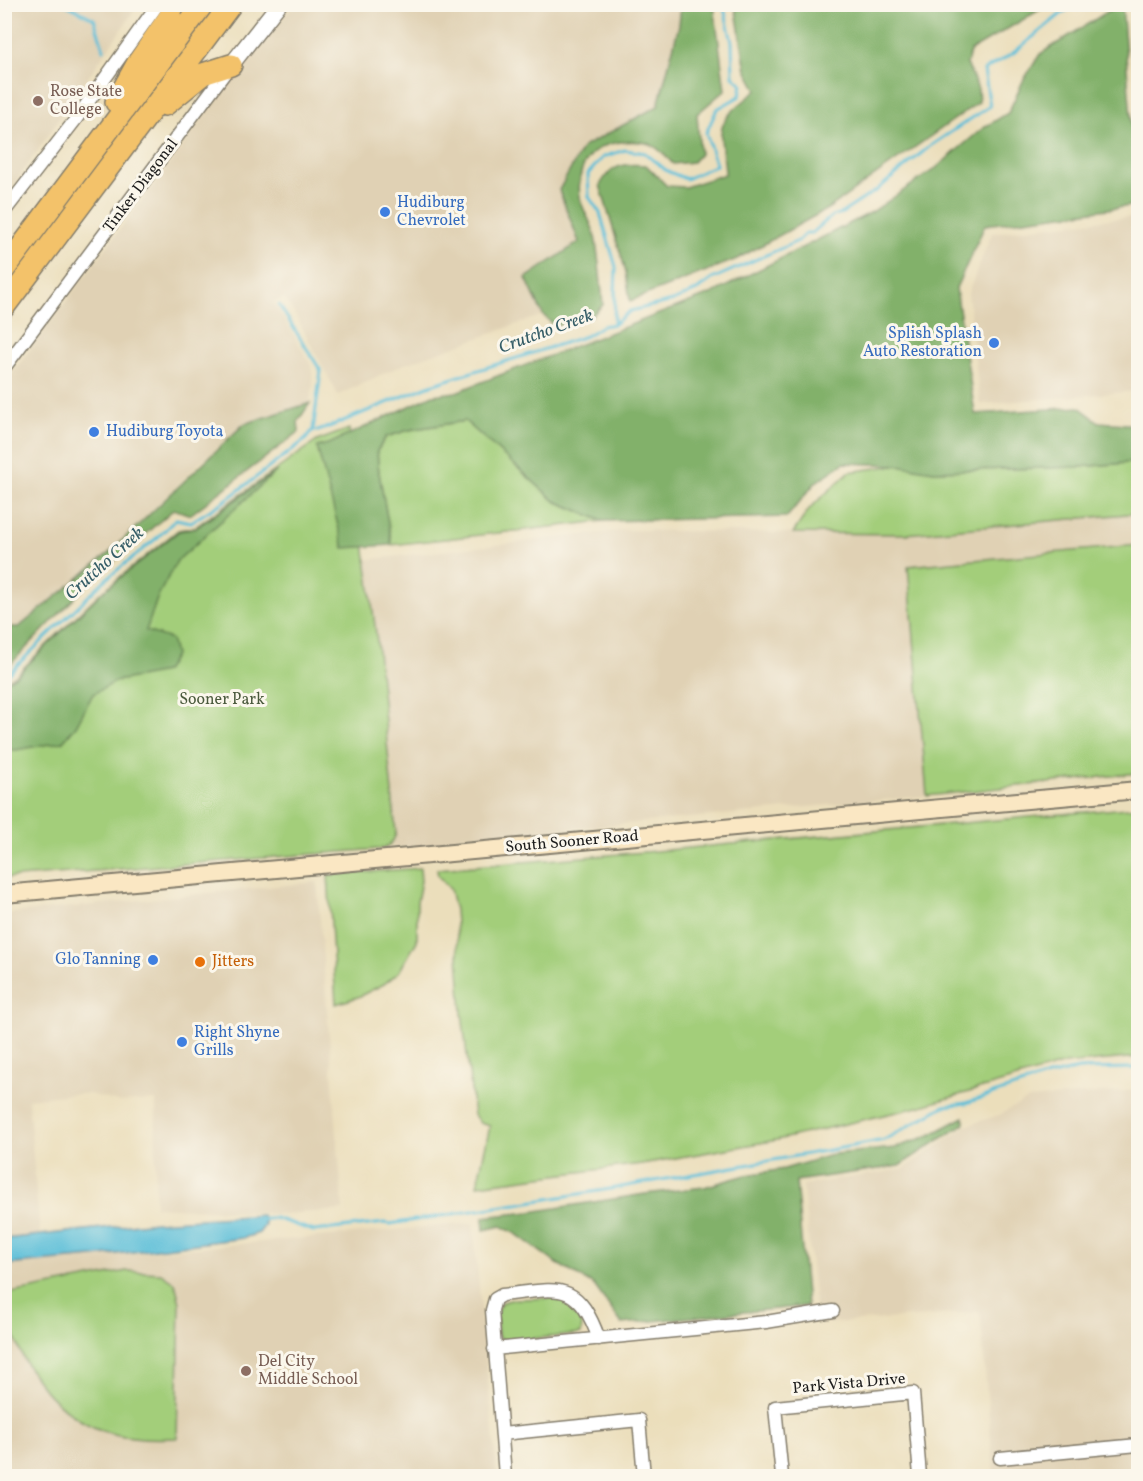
<svg xmlns="http://www.w3.org/2000/svg" width="1143" height="1481" font-family="Vollkorn,serif">
<style>
.built{fill:#e0d1b4}
.green{fill:#a3ce7a;stroke:#60754b;stroke-width:1.5}
.forest{fill:#82b16a;stroke:#4f6643;stroke-width:1.5}
.water{fill:#5abed8;stroke:#3b6d7a;stroke-width:1.5}
.lines{fill:none;stroke-linecap:round;stroke-linejoin:round}
.stream{stroke:#5abed8;stroke-width:3}
.minor-casing{stroke:#847d6c;stroke-width:15}
.tertiary-casing{stroke:#847d6c;stroke-width:18}
.secondary-casing{stroke:#847d6c;stroke-width:20}
.motorway-casing{stroke:#847d6c;stroke-width:24}
.minor{stroke:#fff;stroke-width:12}
.tertiary{stroke:#fff;stroke-width:15}
.secondary{stroke:#fae7c3;stroke-width:16}
.motorway{stroke:#f3c26a;stroke-width:21}
.education-dot{fill:#8d6e63;stroke:#fbf7ec;stroke-width:2}
.shop-dot{fill:#3f7fe0;stroke:#fbf7ec;stroke-width:2}
.food-dot{fill:#e8710a;stroke:#fbf7ec;stroke-width:2}
.labels{text-anchor:middle;dominant-baseline:central;stroke-width:6;stroke-linejoin:round;paint-order:stroke}
.education-label{font-size:16px;fill:#785e54;stroke:#fbf7ec;text-anchor:start}
.street-label{font-size:16px;fill:#1c1c1c;stroke:#fbf7ec}
.shop-label{font-size:16px;fill:#366cbe;stroke:#fbf7ec;text-anchor:start}
.park-label{font-size:16px;fill:#4b5a3d;stroke:#fbf7ec}
.food-label{font-size:16px;fill:#c56008;stroke:#fbf7ec;text-anchor:start}
.water-label{font-size:18px;font-style:italic;fill:#355d67;stroke:#fbf7ec}
</style>
<rect width="100%" height="100%" fill="#fbf7ec"/>
<filter id="ink" filterUnits="userSpaceOnUse"><feTurbulence type="fractalNoise" baseFrequency=".0167" numOctaves="2"/><feDisplacementMap in="SourceGraphic" scale="12" xChannelSelector="R" yChannelSelector="G"/><feConvolveMatrix kernelMatrix="1 2 1 2 8 2 1 2 1" color-interpolation-filters="sRGB"/></filter>
<filter id="wash" filterUnits="userSpaceOnUse"><feTurbulence type="fractalNoise" baseFrequency=".008" numOctaves="4" result="noise"/><feDisplacementMap in="SourceGraphic" scale="24" xChannelSelector="R" yChannelSelector="G"/><feGaussianBlur stdDeviation="1.35" result="paint"/><feColorMatrix in="noise" values="0 0 0 0 0 0 0 0 0 0 0 0 0 0 0 0 0 1.4 0 .05"/><feComposite in="paint" operator="in"/></filter>
<g filter="url(#wash)">
<rect width="100%" height="100%" fill="#ebdebb"/>
<!-- built -->
<path class="built" d="M5,4L138,5L5,198L4,5Z
M293,5H681L679,25L658,106L583,147L559,190L579,242L527,278L543,315L402,365L338,395L296,316L284,298L274,302L311,365L313,384L310,403L244,424L201,461L108,554L19,627H5L4,384L230,82Z
M1138,216V391L980,404L968,293L992,233Z
M1138,462V773L927,796L557,830L393,849L364,560L627,530L793,533L810,508L849,472L897,465L934,471L1079,467Z
M317,882L343,1210L282,1214L155,1207L156,1100L118,1102L90,1094H71L28,1099L40,1235L5,1239V914Z
M1138,1090V1476H1087L1086,1466L994,1475L980,1312L817,1324L803,1185L903,1169L966,1126L999,1115L1028,1099Z
M473,1223L497,1476H5V1265Z"/>
<!-- green -->
<path class="green" d="M465,421L555,501L603,521L392,545L379,473L377,451L386,437L409,430Z
M349,429L377,641L396,833C393,843 390,846 380,849L5,878V682L17,674L99,594L178,530L195,527L317,441Z
M1138,462V513L906,534L793,533L810,508L849,472L897,465L934,471L1079,467Z
M1138,545V773L927,796L908,566Z
M1138,807V1057L1065,1064L918,1107L777,1140L642,1164L477,1185L490,1126L480,1123L474,1115L462,1013L455,910L450,889L438,876L437,869L645,852Z
M420,868L421,881L417,902V941L399,972L384,984L358,997L336,1004L328,875Z
M127,1271L161,1273L175,1283L180,1303L177,1438C156,1439 135,1439 114,1434C65,1422 25,1377 13,1330C10,1318 8,1306 6,1294Z
M556,1298L573,1305L582,1324L581,1334L508,1341L498,1338L496,1314L500,1304L503,1302L514,1299Z"/>
<!-- forest -->
<path class="forest" d="M681,5H714L725,90L697,114L700,154L693,162L673,164C655,143 647,140 621,142C590,145 576,167 580,197C582,210 592,222 595,236C599,259 601,282 603,305L592,315L555,326L543,315L526,278L579,242L559,190L583,147L658,106L679,25Z
M735,5H1048L970,51L967,64L978,89L979,102L829,208L737,259L630,301L626,272L600,185C612,164 624,163 646,165L667,186L685,187L725,174C725,161 721,149 721,136C720,115 743,103 757,90L746,70Z
M1118,5H1122L1138,205L985,225L956,288L975,414L1079,407L1099,422L1138,425V462L1079,467L934,471L897,465L844,463L816,482L787,517L603,521L555,501L465,421L409,430L386,437L377,451L379,473L392,545L344,548L317,447L331,443L433,395L456,392L713,293L872,212L936,168L983,128L1008,113L1023,81L1040,54Z
M310,403L298,421L299,432L190,515L174,509L89,583L5,670V627H19L108,554L244,424Z
M277,471L177,561L158,596L146,631L171,639L175,655L165,672L117,681L93,694L76,726L62,742L16,750L5,749V683L17,675L101,593L179,531L196,528Z
M964,1117V1124L899,1166L796,1181L807,1306L622,1324L594,1285L556,1263L516,1234L501,1226L484,1230L483,1217L530,1212L645,1194L704,1187L746,1175L784,1169L835,1154L895,1148L928,1136Z"/>
<!-- water -->
<path class="water" d="M262,1215L265,1225L259,1233L243,1238L93,1257L5,1265V1239L156,1222Z"/>
<g class="lines">
<!-- stream -->
<path class="stream" d="M65,4L94,19L104,50
M279,305L321,371L313,430
M614,323L616,267L600,213L589,197L588,174L603,157L625,150L645,153L667,171L686,179L716,165L706,133L717,109L740,96L742,84L733,76L732,42L723,4
M4,678L105,580L158,537L176,519L191,522L223,502L275,463L305,440L313,430L318,431L331,426L428,386L586,336L602,326L614,324L630,311L673,301L697,290L712,279L798,241L806,233H812L832,216L842,213L877,190L930,146L990,106L984,70L1012,54L1061,14L1076,4
M259,1220L275,1218L314,1231L385,1223L390,1224L604,1190L858,1145L884,1140L944,1106L966,1103L1048,1076L1079,1069L1138,1068"/>
</g>
</g>
<g filter="url(#ink)">
<g class="lines">
<!-- minor casing -->
<g class="minor-casing">
<path id="minor" d="M4,212L76,119L158,4
M4,368L230,66
M494,1349L766,1322L833,1311
M502,1434L639,1420L644,1476
M1000,1458L1138,1445
M505,1476L492,1310L495,1299L502,1295C558,1289 577,1278 599,1339
M782,1476L775,1407L913,1393L920,1476"/>
</g>
<!-- tertiary casing -->
<g class="tertiary-casing">
<path id="tertiary" d="M231,65L279,4"/>
</g>
<!-- secondary casing -->
<g class="secondary-casing">
<path id="secondary" d="M4,894L1138,790"/>
</g>
<!-- motorway casing -->
<g class="motorway-casing">
<path id="motorway" d="M116,102L137,64L170,16L173,4
M165,105L203,74L231,65
M4,270L203,4
M4,307L231,4"/>
</g>
<!-- minor -->
<use href="#minor" class="minor"/>
<!-- tertiary -->
<use href="#tertiary" class="tertiary"/>
<!-- secondary -->
<use href="#secondary" class="secondary"/>
<!-- motorway -->
<use href="#motorway" class="motorway"/>
</g>
</g>
<!-- markers -->
<g class="education-dot">
<circle cx="38" cy="101" r="6"/>
<circle cx="246" cy="1371" r="6"/>
</g>
<g class="shop-dot">
<circle cx="385" cy="212" r="6"/>
<circle cx="994" cy="343" r="6"/>
<circle cx="94" cy="432" r="6"/>
<circle cx="153" cy="960" r="6"/>
<circle cx="182" cy="1042" r="6"/>
</g>
<circle class="food-dot" cx="200" cy="962" r="6"/>
<g class="labels">
<!-- education labels -->
<g class="education-label">
<text x="50" y="92">Rose State<tspan x="50" dy="18">College</tspan></text>
<text x="258" y="1362">Del City<tspan x="258" dy="18">Middle School</tspan></text>
</g>
<!-- street labels -->
<g class="street-label">
<text transform="translate(141 186) rotate(-53)">Tinker Diagonal</text>
<text transform="translate(572 842) rotate(-5)">South Sooner Road</text>
<text transform="translate(849 1384) rotate(-5)">Park Vista Drive</text>
</g>
<!-- shop labels -->
<g class="shop-label">
<text x="397" y="203">Hudiburg<tspan x="397" dy="18">Chevrolet</tspan></text>
<text x="982" y="334" text-anchor="end">Splish Splash<tspan x="982" dy="18">Auto Restoration</tspan></text>
<text x="106" y="432">Hudiburg Toyota</text>
<text x="141" y="960" text-anchor="end">Glo Tanning</text>
<text x="194" y="1033">Right Shyne<tspan x="194" dy="18">Grills</tspan></text>
</g>
<!-- park labels -->
<g class="park-label">
<text x="222" y="700">Sooner Park</text>
</g>
<!-- food labels -->
<g class="food-label">
<text x="212" y="962">Jitters</text>
</g>
<!-- water labels -->
<g class="water-label">
<text transform="translate(546 332) rotate(-20)">Crutcho Creek</text>
<text transform="translate(105 564) rotate(-42)">Crutcho Creek</text>
</g>
</g>
<!-- margin -->
<rect width="1143" height="1481" fill="none" stroke="#fbf7ec" stroke-width="24"/>
</svg>
